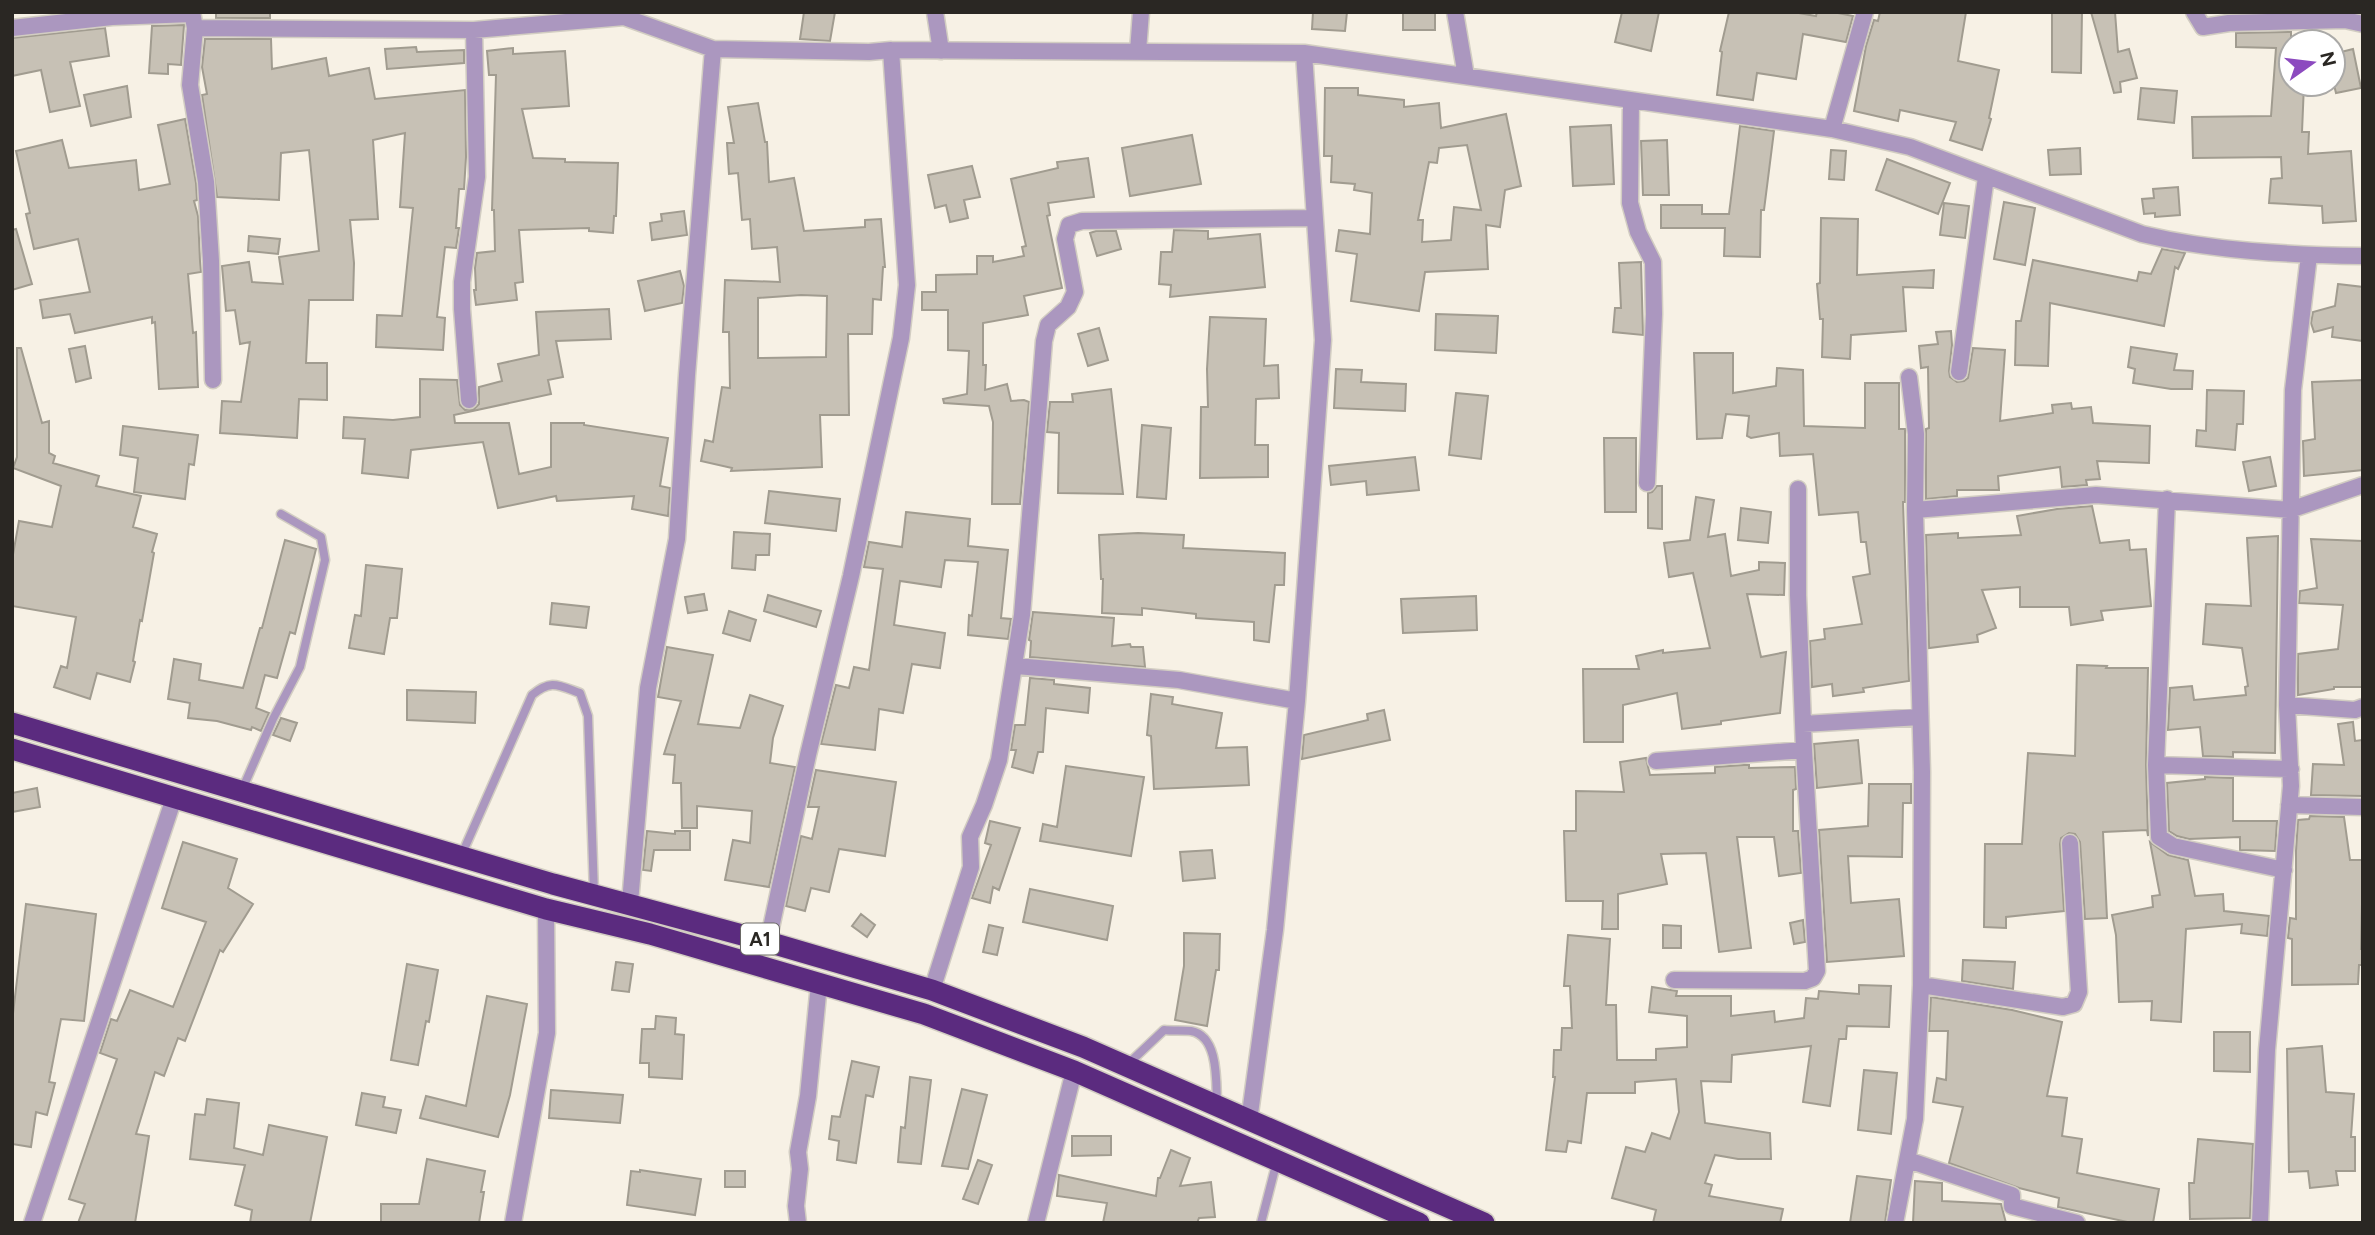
<svg xmlns="http://www.w3.org/2000/svg" width="2375" height="1235" font-family="Figtree,sans-serif">
<style>
.building{fill:#c7c1b5;stroke:#a19c90;stroke-width:2;fill-rule:evenodd}
.lines{fill:none;stroke-linecap:round;stroke-linejoin:round}
.lane-casing{stroke:#d2cdc2;stroke-width:11}
.street-casing{stroke:#d2cdc2;stroke-width:19}
.highway-casing{stroke:#d2cdc2;stroke-width:24}
.lane{stroke:#ab97bf;stroke-width:8}
.street{stroke:#ab97bf;stroke-width:16}
.highway{stroke:#5b2b7f;stroke-width:21}
.labels{text-anchor:middle;dominant-baseline:central;stroke-width:6;stroke-linejoin:round;paint-order:stroke}
.shield{fill:#fff;stroke:#6a6865;stroke-width:2}
.shield-label{font-size:19px;font-weight:bold;fill:#2a2723}
</style>
<rect width="100%" height="100%" fill="#f7f1e5"/>
<!-- building -->
<path class="building" d="M216,12H270V18H216Z
M804,12H835L830,41L800,39Z
M1313,12H1347L1345,31L1312,29Z
M1403,12H1435V30H1403Z
M1622,12H1659L1651,51L1615,42Z
M1729,12H1793L1816,16L1817,12H1833L1853,16L1846,42L1803,34L1796,79L1757,73L1753,100L1717,95L1722,52L1720,51Z
M1880,12H1966L1958,61L1999,70L1989,118L1991,119L1982,150L1950,140L1956,122L1900,110L1898,121L1854,111L1866,46L1874,20L1878,21Z
M2052,12H2082L2081,73L2052,72Z
M2091,12H2115L2118,52L2129,49L2137,78L2120,82L2121,92L2114,93Z
M184,25L181,65L168,64V74L149,73L152,26Z
M105,28L109,56L70,62L80,106L50,112L41,70L12,76V38Z
M2291,32V84H2304L2302,132H2309L2308,154L2351,151L2356,221L2323,223L2322,206L2269,203L2271,179L2282,178L2281,157L2193,158L2192,117L2271,116L2276,48L2236,47V33Z
M205,39H271L272,69L326,58L329,76L369,68L375,99L465,90L466,157L464,189H459L456,228H459L456,248L445,247L437,317L445,318L443,350L376,347L377,315L402,316L413,208L400,207L405,133L373,140L378,219L350,220L354,263L353,300H309L306,363H327V400L299,399L297,438L220,433L222,401L241,402L250,342L240,344L235,310L226,311L222,266L249,262L252,282L283,284L279,257L319,251L309,150L281,153L279,200L217,197L202,95L207,94L202,67Z
M416,47L417,52L464,50V63L387,69L385,49Z
M513,48V54L565,51L569,106L522,109L533,158L565,159V162L618,163L616,216H614L613,233L589,231V228L519,230L523,282L515,283L517,300L476,305L474,290H476L475,268L477,253L495,251L494,210H492L496,75H489L487,51Z
M2353,49L2361,88L2336,93L2333,81V54Z
M127,86L131,117L91,126L84,95Z
M1325,88H1358V95L1404,100V107L1439,103L1441,128L1506,114L1521,186L1505,190L1500,227L1486,225L1488,269L1425,272L1419,311L1351,301L1357,254L1336,251L1339,230L1370,234L1372,193L1354,190L1355,184L1331,182L1332,156H1324ZM1467,145L1481,210L1454,207L1451,240L1422,242L1423,220H1418L1429,162L1437,163L1439,148Z
M2141,88L2177,91L2174,123L2138,119Z
M758,103L765,142H767L769,182L794,178L804,231L865,227V220L881,219L885,267H883L881,300L873,299L872,334H848L849,415H820L822,467L731,471L732,468L701,461L705,440L713,442L722,387L730,388L729,332H723L725,280L780,282L777,247L752,249L750,219L742,220L738,173L729,174L727,143H734L728,107ZM801,295L827,296L826,357L758,358V298Z
M185,119L196,183L197,200L194,201L198,216L200,261L201,272L188,274L193,333L196,332L198,387L159,389L155,322L152,323V317L75,333L70,314L43,318L40,300L90,292L78,239L34,249L26,214L30,213L16,151L62,140L69,168L136,160L139,190L170,184L158,125Z
M1611,125L1614,184L1573,186L1570,127Z
M1740,126L1774,131L1764,210H1761L1760,257L1724,256L1725,228H1661V205H1702V214H1729Z
M1192,135L1201,184L1130,196L1122,148Z
M1667,140L1669,195H1643L1641,141Z
M2080,148L2081,174L2050,175L2048,150Z
M1831,150L1846,151L1844,180L1829,179Z
M1088,158L1094,197L1048,203L1050,215L1047,216L1062,288L1024,296L1028,315L983,323V365H986L985,390L1007,384L1011,401L1024,400L1029,402L1020,504H992L993,422L989,406L944,403L943,399L967,394L969,351L948,350V310H922V292H936V275L977,274V256H993V262L1024,256L1022,247L1026,246L1011,179L1058,168L1057,162Z
M1887,159L1950,183L1938,214L1876,190Z
M972,166L980,197L964,200L968,218L950,222L946,205L935,208L928,175Z
M2178,187L2180,215L2155,217V213L2144,214L2142,199L2154,198L2153,189Z
M2004,202L2035,208L2025,265L1994,259Z
M1944,203L1969,206L1965,238L1940,235Z
M684,211L687,235L652,240L650,223L662,221L661,214Z
M1821,218L1858,219L1857,275L1934,270L1933,288L1903,287L1906,331L1851,335L1850,359L1822,357L1823,319H1820L1817,284L1820,283Z
M16,229L32,284L12,290V230Z
M1174,230L1208,231V239L1260,234L1265,287L1170,297L1171,285L1159,284L1161,252H1172Z
M1096,231H1116L1121,249L1097,256L1090,233Z
M249,236L280,239L278,254L248,251Z
M2162,249L2185,253L2178,269L2175,267L2164,326L2050,303L2048,366L2015,365L2016,321H2021L2033,260L2137,281L2139,272L2151,274Z
M1641,262L1643,335L1613,332L1615,308H1621L1619,263Z
M680,271L684,286L682,303L645,311L638,281Z
M2338,284L2363,287V341L2332,337L2333,327L2314,332L2311,323L2313,312L2335,306Z
M609,309L611,339L556,341L563,377L548,380L551,394L454,415L455,423H509L519,474L551,467V423H584V425L668,438L660,486L670,488L668,516L632,509L634,496L557,501L556,496L498,508L483,442L411,450L408,478L362,473L365,439L343,438L344,417L393,420L420,417V379L457,380L460,405L465,410L474,409L479,404V387L502,381L498,364L539,355L536,312Z
M1436,314L1498,316L1496,353L1435,350Z
M1210,317L1266,319L1264,366L1278,365L1279,398L1256,399L1255,445H1268V477L1200,478L1201,407H1208L1207,369Z
M1099,328L1108,360L1088,366L1078,334Z
M1951,331L1952,345L1949,371L1950,377L1957,382L1964,381L1968,378L1973,348L2005,350L2000,421L2053,413L2052,405L2071,403L2072,409L2091,407L2093,423L2150,426L2149,463L2097,461L2100,479L2086,480L2087,485L2062,487L2060,467L1998,476L1999,490H1957V496L1926,499V429L1929,428L1928,367L1921,368L1919,346L1938,344L1936,332Z
M85,346L91,378L76,382L69,349Z
M2131,347L2177,354L2174,370L2193,371L2192,389H2171L2133,383L2135,369L2128,367Z
M17,348H21L42,423L49,421V453L55,456L53,463L99,476L96,486L141,496L133,527L157,534L152,552L154,553L142,621L140,620L133,661L135,662L130,682L97,673L90,699L54,687L61,666L67,668L76,617L12,606V560L19,521L52,527L61,486L13,468L17,457Z
M1694,353H1733V393L1776,386L1777,368L1803,370L1804,426L1865,428V383H1899V429H1905V502H1903L1909,681L1863,688L1864,692L1833,696L1832,684L1812,687L1810,641L1825,639L1824,629L1862,624L1853,577L1870,574L1866,542H1861L1858,512L1819,515L1813,454L1780,456L1779,433L1751,438L1747,436L1749,416L1726,414L1722,438L1697,439Z
M1336,369L1362,370L1361,382L1406,384L1405,411L1334,408Z
M2363,380V470L2304,476L2303,441L2315,439L2312,382Z
M1111,389L1123,494L1058,493L1059,433L1047,432L1050,402H1073L1072,394Z
M2207,390L2244,391L2243,424H2237L2235,450L2196,446L2197,430L2206,431Z
M1456,393L1488,396L1481,459L1449,455Z
M1142,425L1171,428L1166,499L1137,497Z
M123,426L198,435L194,465L189,464L185,499L134,492L138,458L120,455Z
M1604,438H1636V512H1605Z
M1415,457L1419,490L1367,495L1366,481L1331,485L1329,466Z
M2270,457L2276,486L2249,491L2243,462Z
M1657,486H1662V529L1648,528V493L1652,492Z
M769,491L840,499L836,531L765,523Z
M1696,497L1714,500L1708,537L1725,534L1731,576L1759,570V562L1785,563L1784,595L1747,594L1761,657L1786,652L1780,713L1721,721V724L1682,729L1677,693L1623,705V742H1584L1583,669H1639L1636,656L1663,650V653L1710,648L1693,573L1669,577L1664,543L1690,540Z
M2092,506L2100,543L2129,540L2130,550L2146,549L2151,606L2101,611L2103,620L2071,625L2069,607H2020V587L1982,590L1996,628L1977,635L1978,642L1929,648L1926,535L1958,533V538L2021,535L2017,516L2057,509Z
M1741,508L1771,512L1768,543L1738,540Z
M906,512L970,519L968,546L1008,550L1001,618L1011,619L1008,639L968,635L969,615L972,616L978,562L945,560L941,587L900,581L894,625L945,633L940,668L912,664L903,713L879,709L875,750L821,744L836,685L849,688L854,667L869,670L883,569L864,567L869,542L902,547Z
M734,532L770,534L769,555H756L755,570L732,568Z
M1138,533L1184,535L1183,548L1285,553L1284,585H1275L1269,642L1254,640V622L1196,618V614L1142,608V615L1102,613L1103,579H1101L1099,535Z
M2278,536L2275,753L2233,752V757L2203,756L2200,727L2168,730L2170,688L2192,686L2194,700L2246,695L2245,687L2248,686L2242,648L2203,644L2206,604L2251,606L2247,538Z
M2311,539L2363,541V687H2334V689L2298,695V654L2338,649L2343,605L2299,603L2300,591L2317,588Z
M285,540L316,549L295,634L290,632L277,678L265,675L256,708L269,713L261,731L252,727L251,730L217,721L188,718L190,703L168,699L174,659L201,664L199,680L243,688L260,628H262Z
M366,565L402,569L397,618H390L384,654L349,648L355,615L361,616Z
M704,594L707,610L688,613L685,597Z
M768,595L821,611L816,627L764,611Z
M1476,596L1477,630L1403,633L1401,599Z
M552,603L589,607L586,628L550,624Z
M729,611L756,620L750,641L723,633Z
M1033,612L1114,618L1112,646L1130,644L1131,647H1143L1145,667L1030,657L1031,641L1029,640Z
M667,647L713,655L698,724L740,728L750,695L783,706L773,738L770,763L795,767L769,887L725,880L733,840L750,843L752,811L697,806V828H682L681,783H673L675,755L664,754L681,701L658,697Z
M2077,665L2107,666L2106,668H2148L2146,765L2148,836L2147,830L2103,832L2107,918L2085,919L2080,842L2075,834L2069,833L2061,838L2060,844L2064,911L2006,917V928L1984,927L1985,844H2022L2028,753L2075,756Z
M1030,678L1054,680V684L1090,688L1088,713L1046,708L1043,752H1038L1033,773L1012,767L1016,750H1011L1015,725H1025Z
M407,690L476,692L475,723L407,720Z
M1151,694L1173,697L1172,704L1222,713L1216,748L1247,747L1249,785L1154,789L1151,736L1147,735Z
M1384,710L1390,740L1302,759L1304,735L1368,720L1367,714Z
M281,718L297,723L290,741L273,735Z
M2353,722L2355,741L2363,740V796L2311,795L2313,764L2344,765L2338,724Z
M1858,740L1862,783L1817,788L1814,744Z
M1646,758L1650,775L1715,773V767L1744,765H1749V768L1795,767L1796,789L1793,790V831H1798L1801,873L1779,876L1774,837H1737L1751,948L1719,952L1706,853L1661,854L1667,884L1618,894V929H1602L1603,901H1566L1564,831H1576V791L1624,792L1620,762Z
M1066,766L1144,777L1131,856L1040,841L1043,824L1057,827Z
M816,770L896,782L885,856L839,849L829,892L811,888L805,911L786,906L801,836L812,839L819,807H808Z
M2205,777L2233,778V821H2277L2275,851L2240,850V837L2189,839L2177,836L2169,831L2167,783L2205,779Z
M1869,784H1911V803H1903L1902,857L1848,856L1851,903L1899,899L1904,956L1827,962L1819,830L1868,826Z
M37,788L40,807L12,812V793Z
M2310,816L2344,817L2350,860H2363L2361,949H2363V965H2359L2358,984L2292,985V939L2288,938L2290,918L2296,919V851L2298,820L2309,819Z
M990,821L1020,828L999,890L993,887L990,903L972,898L991,845L985,843Z
M647,831L675,834V831H690V850H654L651,871L643,870Z
M183,842L237,859L228,888L253,904L223,952L220,950L185,1041L178,1038L164,1076L155,1072L136,1134L149,1136L135,1223H78L85,1204L69,1199L117,1059L100,1053L111,1019L117,1021L130,990L173,1007L206,922L162,908Z
M2150,842L2168,855L2188,860L2195,896L2223,894L2224,911L2269,916L2267,936L2241,933L2242,924L2186,929L2181,1022L2151,1020L2152,1001L2119,1002L2116,935L2112,915L2153,907L2152,896L2160,895Z
M1212,850L1215,878L1183,881L1180,852Z
M1030,889L1113,906L1107,940L1023,922Z
M26,904L96,914L84,1021L61,1019L49,1082L55,1083L47,1115L36,1112L31,1147L12,1144V1022Z
M861,914L875,925L867,937L852,926Z
M1803,920L1805,942L1794,944L1790,923Z
M989,925L1003,928L997,955L983,952Z
M1663,925L1681,926V948H1663Z
M1184,933L1220,934L1219,970H1216L1207,1026L1175,1020L1184,966Z
M1568,935L1610,939L1606,1005H1616L1617,1060H1656V1049L1687,1047V1016L1649,1012L1652,987L1677,991L1676,996H1731V1016L1774,1011L1775,1022L1804,1018L1806,998L1818,999L1819,991L1859,994V985L1891,986L1889,1027L1847,1026L1846,1039H1839L1830,1106L1803,1102L1811,1046L1732,1055L1731,1082L1701,1081L1705,1123L1770,1133L1771,1159H1738L1715,1155L1705,1183L1712,1185L1709,1196L1783,1209L1780,1223H1653L1656,1210L1612,1198L1626,1147L1645,1152L1652,1133L1670,1139L1679,1112L1676,1079L1635,1082V1093H1587L1581,1143L1568,1141L1566,1152L1546,1150L1555,1077H1553L1554,1050H1561L1562,1028H1572L1570,986H1564Z
M1963,960L2015,962L2013,989L1962,981Z
M616,962L633,964L629,992L612,990Z
M407,964L438,970L429,1022L426,1021L418,1065L391,1060Z
M487,996L527,1004L510,1095L498,1137L420,1118L426,1096L466,1106Z
M1931,997L2012,1010L2062,1022L2047,1096L2067,1098L2062,1136L2082,1139L2077,1173L2159,1189L2153,1223H2132L2058,1207L2059,1198L2019,1188L1949,1163L1963,1107L1933,1102L1937,1078L1946,1080L1948,1031H1929Z
M656,1016L676,1018L675,1034L684,1035L682,1079L649,1077V1063H640L642,1029H655Z
M2214,1032H2250V1072L2214,1071Z
M2322,1046L2326,1092L2354,1094L2351,1137H2355V1171H2336L2338,1185L2310,1188L2308,1171L2289,1172L2287,1049Z
M852,1061L879,1067L873,1097L866,1095L856,1163L837,1160L839,1141L829,1139L832,1116L840,1117Z
M1864,1070L1897,1073L1891,1134L1858,1130Z
M910,1077L931,1080L921,1164L898,1162L901,1127L905,1128Z
M962,1089L987,1095L968,1169L942,1166Z
M551,1090L623,1095L620,1123L549,1118Z
M362,1093L385,1097L383,1107L401,1110L396,1133L356,1125Z
M207,1099L239,1103L234,1148L263,1155L269,1125L327,1137L310,1223H250L252,1210L235,1205L245,1165L190,1159L195,1114L205,1115Z
M1072,1136H1111V1155L1072,1156Z
M2198,1139L2253,1144L2250,1218L2190,1219L2189,1183H2194Z
M1171,1150L1190,1158L1180,1186L1211,1182L1215,1217L1199,1218L1197,1223H1103L1107,1203L1057,1196L1059,1175L1156,1196L1158,1178H1160Z
M427,1159L485,1171L481,1192H484L479,1223H381V1204H419Z
M978,1160L992,1165L978,1204L963,1199Z
M640,1170L701,1179L695,1215L627,1205L631,1171L640,1172Z
M725,1171H745V1187H725Z
M1857,1176L1891,1180L1885,1223H1850Z
M1915,1181L1942,1183V1201L2001,1204L2006,1223H1913Z"/>
<g class="lines">
<!-- lane casing -->
<g class="lane-casing">
<path id="lane" d="M242,790L273,719L300,667L325,560L321,537L281,514
M462,854L532,695C551,679 558,685 580,693L588,716L594,893
M1126,1066L1164,1030C1173,1031 1183,1030 1191,1031C1219,1036 1216,1082 1217,1103
M1261,1223L1277,1161"/>
</g>
<!-- street casing -->
<g class="street-casing">
<path id="street" d="M192,12L195,28L190,85L206,182L211,261L213,380
M935,12L941,51
M1455,12L1466,76
M2194,12L2203,27L2229,23L2345,20L2363,24
M12,28L112,17L192,14
M195,28L474,30L624,17L713,49L869,52L891,50L1304,53L1832,129L1910,147L2142,234C2213,251 2289,255 2363,256
M1138,51L1141,12
M1631,100L1630,203L1638,232L1653,262L1654,314L1647,483
M1832,129L1865,12
M1959,372L1986,177
M469,400L462,309V282L477,177L474,30
M2167,499L2156,765L2159,837L2173,846L2284,870
M1915,510L2096,495L2290,510L2363,485
M1015,666L1179,680L1297,701
M2287,705L2355,710L2363,707
M1803,724L1920,717
M1656,761L1804,750
M2156,765L2291,769
M2289,805L2363,807
M630,903L648,688L677,539L687,375L713,49
M768,942L808,755L851,576L901,338L907,285L891,50
M1674,980L1805,981L1813,978L1817,971L1804,750L1798,595V489
M1921,985L2063,1007L2074,1004L2079,992L2070,843
M932,990L971,867L970,837L984,805L999,760L1022,615L1044,341L1048,325L1068,307L1075,292L1065,239L1069,225L1082,221L1314,218
M1249,1121L1275,930L1297,701L1323,340L1304,53
M1908,1160L2012,1195V1206L2077,1223
M32,1223L174,798
M513,1223L547,1033L546,909
M798,1223L796,1206L800,1169L798,1152L808,1096L819,984
M1036,1223L1074,1071
M1895,1223L1915,1119L1921,985L1922,772L1915,510L1916,434L1909,377
M2260,1223L2267,1050L2291,786L2287,705L2293,390L2309,255"/>
</g>
<!-- highway casing -->
<g class="highway-casing">
<path id="highway" d="M12,723L553,884L768,942L932,990L1083,1047L1484,1223
M12,749L546,909L650,934L924,1014L1074,1071L1419,1223"/>
</g>
<!-- lane -->
<use href="#lane" class="lane"/>
<!-- street -->
<use href="#street" class="street"/>
<!-- highway -->
<use href="#highway" class="highway"/>
</g>
<g class="labels">
<!-- shield labels -->
<rect class="shield" x="741" y="923.5" width="38" height="31" rx="5"/>
<g class="shield-label">
<text x="760" y="939">A1</text>
</g>
</g>
<!-- border -->
<rect width="2375" height="1235" fill="none" stroke="#2a2723" stroke-width="28"/>
<!-- north arrow -->
<g transform="translate(2312 63) rotate(76)"><circle r="33" fill="#ffffff" stroke="#aaa9a7" stroke-width="2"/>
<path d="M0-5L12 26L0 18L-12 26Z" fill="#8c4abf"/>
<text y="-10" font-size="19" font-weight="bold" text-anchor="middle" fill="#2a2723">N</text>
</g>
</svg>
